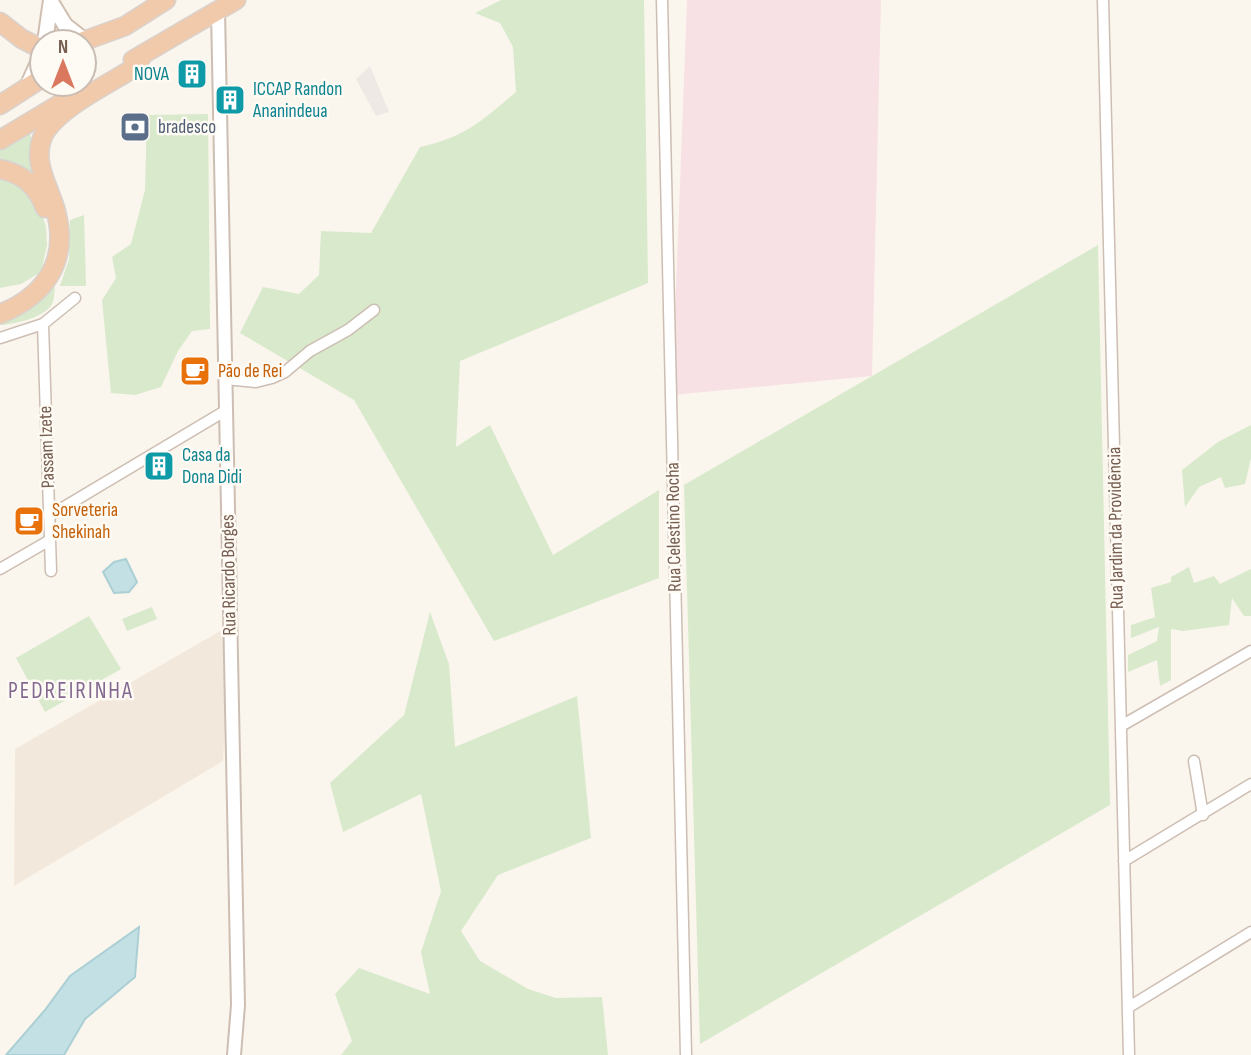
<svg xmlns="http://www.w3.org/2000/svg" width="1251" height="1055" font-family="'Sofia Sans Condensed',sans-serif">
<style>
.residential{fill:#f3e8dc}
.industrial{fill:#eee9e5}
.medical{fill:#f8e1e4}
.green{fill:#d8e9cc}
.water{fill:#c3e0e4;stroke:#aacfd5;stroke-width:2}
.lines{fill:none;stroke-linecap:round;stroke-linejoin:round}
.minor-casing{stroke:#cdbeb3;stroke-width:13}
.tertiary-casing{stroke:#cdbeb3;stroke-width:16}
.secondary-casing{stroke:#d0bfb1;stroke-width:18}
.trunk-casing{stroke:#d9d2ce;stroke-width:21}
.minor{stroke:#fff;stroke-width:10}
.tertiary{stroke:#fff;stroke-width:12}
.secondary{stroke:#fff;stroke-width:14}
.trunk{stroke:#f1caac;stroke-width:18}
.labels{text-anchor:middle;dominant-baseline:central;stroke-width:5;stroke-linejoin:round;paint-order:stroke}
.culture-label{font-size:19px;fill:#0d838f;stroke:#fefaf4;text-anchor:start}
.service-label{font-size:19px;fill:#4e5e75;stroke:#fefaf4;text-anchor:start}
.food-label{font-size:19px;fill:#c56008;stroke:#fefaf4;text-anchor:start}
.street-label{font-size:19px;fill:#765e51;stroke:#fefaf4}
.quarter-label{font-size:23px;letter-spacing:2px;fill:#836990;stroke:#fefaf4}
</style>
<rect width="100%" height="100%" fill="#fbf6ed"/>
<!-- residential -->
<path class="residential" d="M222,630L226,701L223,761L14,886L15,749Z"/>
<!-- industrial -->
<path class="industrial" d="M370,66L389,112L376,116L356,79Z"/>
<!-- medical -->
<path class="medical" d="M687,0H881L872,376L672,395Z"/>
<!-- green -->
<path class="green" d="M501,0H644L648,283L460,361L456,447L490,425L553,555L659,490V578L494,641L354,400L240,333L263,287L299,294L319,275L321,231L371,233L420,147C466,137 481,121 516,92L513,47L500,23L475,13Z
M208,114L210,329L192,331L178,351L161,387L135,395L111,393L102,300L116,278L112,257L131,244L145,190L147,115Z
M30,130L33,157L40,189L0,166V148Z
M0,174L22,184L39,208L46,226L47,245L41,272L21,284L0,288Z
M84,215L86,286H60L69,259L70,220Z
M1098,245L1110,805L700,1044L684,485Z
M55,287C54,292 55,299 52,304C44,318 15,324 0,325V317L48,288Z
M1251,425V458L1245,484L1225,488L1221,477L1199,487L1185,507L1182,470L1218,442Z
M1189,567L1194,583L1214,576L1220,584L1251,569V616H1244L1232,598L1229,625L1183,631L1171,629V680L1160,686L1157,660L1128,672V655L1157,641L1159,627L1131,638V625L1155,617L1151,588L1171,582V577Z
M152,607L157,619L127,631L122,619Z
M430,612L449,664L455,747L577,696L591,838L498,875L461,931L480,961L528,989L556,998L602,997L608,1055H341L352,1041L335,994L359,968L430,994L421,952L441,891L421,794L343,832L330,783L404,715Z
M89,616L121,669L45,712L16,658Z"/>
<!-- water -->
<path class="water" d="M126,559L137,582L129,592L114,593L103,572L114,562Z
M139,927L135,977L85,1019L64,1055H6L45,1010L70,976Z"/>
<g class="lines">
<!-- minor casing -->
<g class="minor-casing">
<path id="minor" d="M662,0L686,1055
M1103,0L1129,1055
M43,324L51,571
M0,338L43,324L75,298
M225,379L256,382L272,378L285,372L310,351L348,330L374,310
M49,516L225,411
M0,569L50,540
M1121,726L1251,651
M1194,761L1203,815
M1124,861L1251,784
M1129,1007L1251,932"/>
</g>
<!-- tertiary casing -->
<g class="tertiary-casing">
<path id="tertiary" d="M218,11L238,1005L234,1055"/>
</g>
<!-- secondary casing -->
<g class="secondary-casing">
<path id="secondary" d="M51,2L65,25L84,40
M45,42L51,0
M27,87L42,54"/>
</g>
<!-- trunk casing -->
<g class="trunk-casing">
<path id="trunk" d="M0,22L22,39L42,49
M81,42L125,26L166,0
M133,60L236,0
M0,105L42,78
M0,140L70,98
M0,169C22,173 38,187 45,208
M0,314C47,295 70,259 55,208C48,185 32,161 43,136C57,108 111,83 137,66L143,54"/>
</g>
<!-- minor -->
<use href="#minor" class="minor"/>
<!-- tertiary -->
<use href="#tertiary" class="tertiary"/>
<!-- secondary -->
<use href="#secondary" class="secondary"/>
<!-- trunk -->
<use href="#trunk" class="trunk"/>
</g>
<!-- icons -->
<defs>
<g id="building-square" transform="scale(1.575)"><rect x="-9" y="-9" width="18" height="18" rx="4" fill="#0f9aa8" stroke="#fefaf4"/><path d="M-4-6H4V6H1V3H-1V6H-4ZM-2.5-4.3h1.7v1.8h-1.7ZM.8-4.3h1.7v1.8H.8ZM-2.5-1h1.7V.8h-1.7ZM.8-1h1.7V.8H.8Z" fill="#fff"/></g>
<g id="bank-square" transform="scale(1.575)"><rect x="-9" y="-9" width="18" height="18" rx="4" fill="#5c6f8a" stroke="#fefaf4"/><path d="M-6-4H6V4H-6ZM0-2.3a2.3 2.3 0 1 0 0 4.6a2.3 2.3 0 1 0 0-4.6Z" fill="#fff"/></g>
<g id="cafe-square" transform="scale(1.575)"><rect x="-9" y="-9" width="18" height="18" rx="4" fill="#e8710a" stroke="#fefaf4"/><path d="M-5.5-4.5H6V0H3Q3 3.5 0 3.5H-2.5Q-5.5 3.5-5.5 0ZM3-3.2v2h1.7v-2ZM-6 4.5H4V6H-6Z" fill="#fff"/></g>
</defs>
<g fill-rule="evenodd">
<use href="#building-square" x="192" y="74"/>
<use href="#building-square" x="230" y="100"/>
<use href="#bank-square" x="135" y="127"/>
<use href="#cafe-square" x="195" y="371"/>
<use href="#building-square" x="159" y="466"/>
<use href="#cafe-square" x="29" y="521"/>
</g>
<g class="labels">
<!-- culture labels -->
<g class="culture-label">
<text x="169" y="74" text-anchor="end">NOVA</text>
<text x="253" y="89">ICCAP Randon<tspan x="253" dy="22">Ananindeua</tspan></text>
<text x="182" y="455">Casa da<tspan x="182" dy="22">Dona Didi</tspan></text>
</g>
<!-- service labels -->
<g class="service-label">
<text x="158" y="127">bradesco</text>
</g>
<!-- food labels -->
<g class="food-label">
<text x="218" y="371">Pão de Rei</text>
<text x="52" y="510">Sorveteria<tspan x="52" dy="22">Shekinah</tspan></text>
</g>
<!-- street labels -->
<g class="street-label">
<text transform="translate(47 447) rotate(-92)">Passam Izete</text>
<text transform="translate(674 527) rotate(-91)">Rua Celestino Rocha</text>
<text transform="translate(1116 528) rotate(-91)">Rua Jardim da Providência</text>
<text transform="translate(229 575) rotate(-91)">Rua Ricardo Borges</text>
</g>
<!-- quarter labels -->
<g class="quarter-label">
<text x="71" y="691">PEDREIRINHA</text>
</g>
</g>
<!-- north arrow -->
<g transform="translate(63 63)"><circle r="33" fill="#fefaf4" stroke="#c8bcb3" stroke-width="2"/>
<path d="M0-5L12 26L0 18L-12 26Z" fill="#d9785e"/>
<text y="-10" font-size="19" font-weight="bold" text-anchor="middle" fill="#765e51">N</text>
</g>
</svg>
